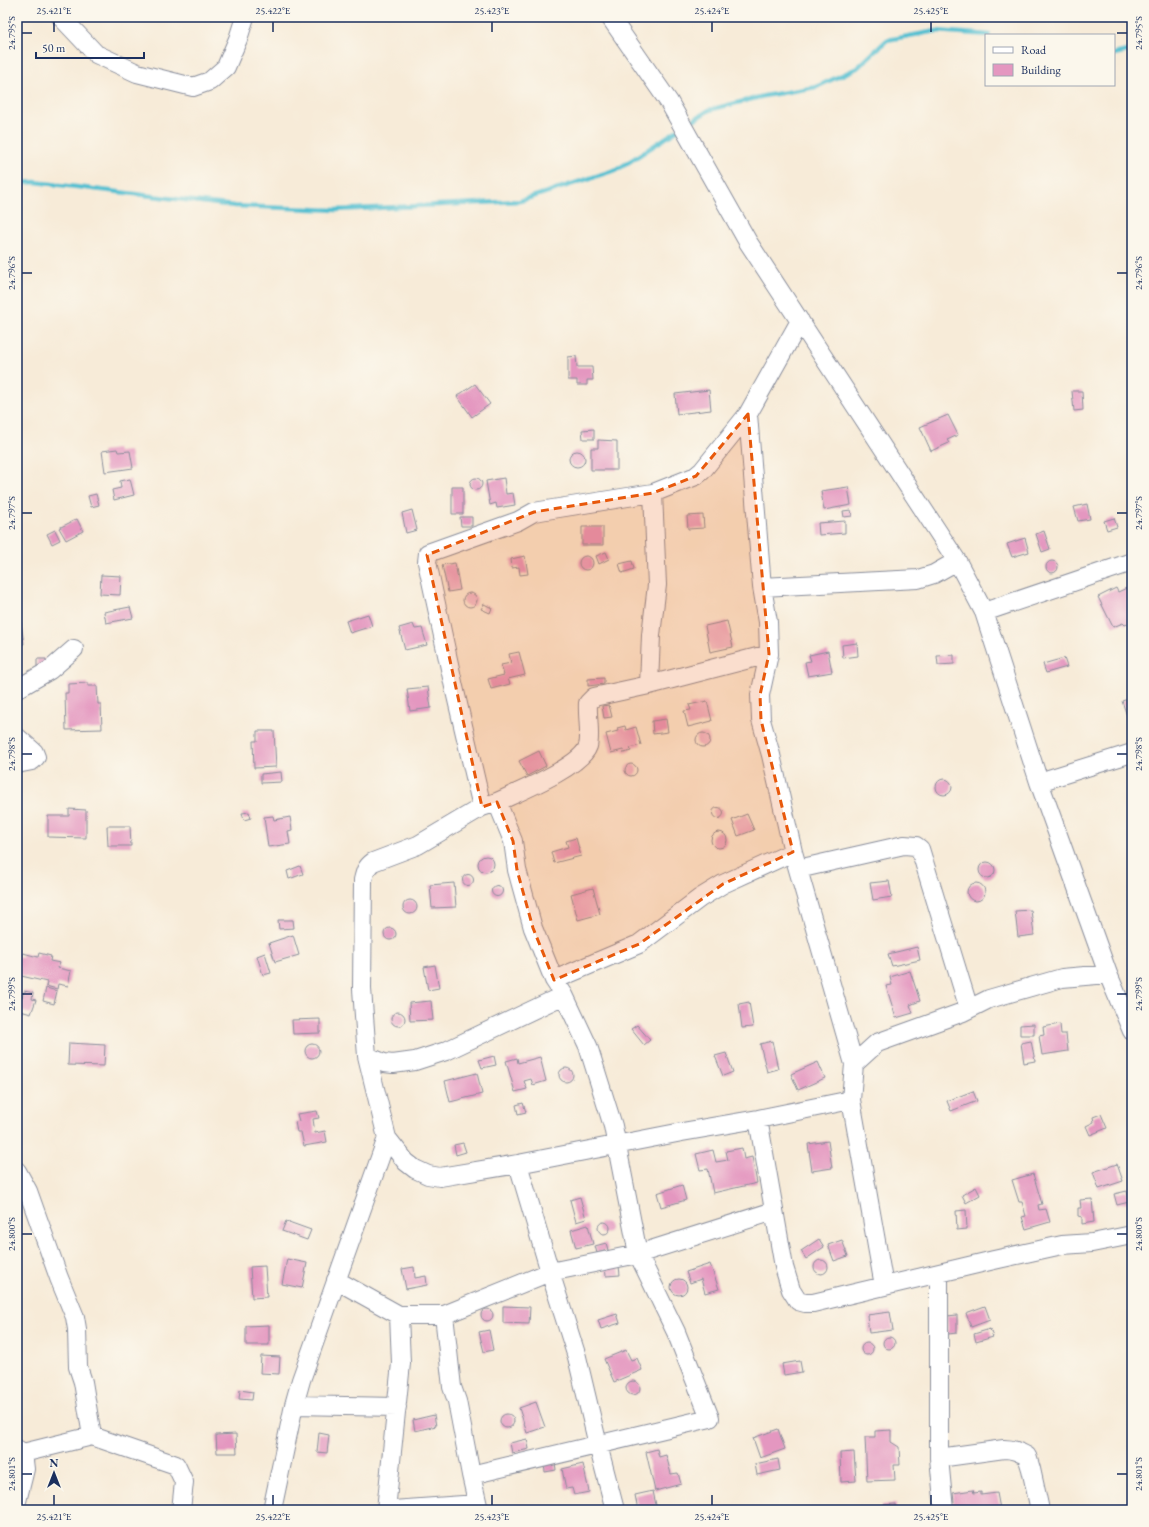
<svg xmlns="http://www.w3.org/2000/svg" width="1149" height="1527" font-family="'EB Garamond',serif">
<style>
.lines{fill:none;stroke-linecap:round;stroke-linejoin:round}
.stream{stroke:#55c0d1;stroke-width:4.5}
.building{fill:#e497c0}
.minor-casing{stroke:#898d9b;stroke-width:20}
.minor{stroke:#fff;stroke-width:18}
.marked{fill:#e8590c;fill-opacity:0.2;stroke:#e8590c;stroke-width:3;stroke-dasharray:8 5;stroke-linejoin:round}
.ticks{fill:none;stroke:#1b2f5e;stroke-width:1.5}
.neatline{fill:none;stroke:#1b2f5e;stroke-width:1.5}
.ticks-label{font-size:10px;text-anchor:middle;fill:#1b2f5e}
</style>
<rect width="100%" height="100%" fill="#fbf7ec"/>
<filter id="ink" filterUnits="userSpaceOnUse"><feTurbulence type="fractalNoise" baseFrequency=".025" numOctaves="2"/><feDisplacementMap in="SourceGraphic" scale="8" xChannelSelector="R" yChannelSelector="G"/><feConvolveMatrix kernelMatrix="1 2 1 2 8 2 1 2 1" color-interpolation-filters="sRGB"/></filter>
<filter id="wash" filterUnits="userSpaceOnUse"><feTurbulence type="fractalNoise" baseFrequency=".012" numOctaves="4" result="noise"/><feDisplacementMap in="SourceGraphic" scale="16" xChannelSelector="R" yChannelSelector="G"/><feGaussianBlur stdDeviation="0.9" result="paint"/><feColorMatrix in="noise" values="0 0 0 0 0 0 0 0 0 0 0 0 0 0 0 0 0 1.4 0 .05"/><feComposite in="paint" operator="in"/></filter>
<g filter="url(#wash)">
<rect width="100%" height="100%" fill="#f7ebd8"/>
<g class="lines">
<!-- stream -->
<path class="stream" d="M1114,54L1132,50
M687,124L709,110L764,96L816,87L857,68L887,40L936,31L989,35
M17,183L35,182L235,206L336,210L520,201L618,169L681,128"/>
</g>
<g id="blocks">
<!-- building -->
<path class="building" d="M576,356L577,367H592L593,380H587V385H577V380H568V357Z
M475,384L490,404L472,417L457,396Z
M709,390L711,410L677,414L675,394Z
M1072,391H1082L1083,410L1074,411Z
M948,415L958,435L947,440L949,443L931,451L920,427Z
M594,429V439H583L582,430Z
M598,440L617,441V470H591V448H598Z
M117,449L118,452L130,451L133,468L105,472L102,451Z
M569 459a8 8 0 1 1 16 0a8 8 0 1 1-16 0Z
M470 484a6 6 0 1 1 12 0a6 6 0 1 1-12 0Z
M504,478L506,494L513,493L515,505L497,508L496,503L490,505L486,481Z
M130,479L134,495L114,500L112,490L121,488L120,481Z
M452,487H463V514H452Z
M848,487L851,505L824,510L821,491Z
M96,494L99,505L91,507L88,496Z
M1087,504L1090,519L1078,521L1074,507Z
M412,510L417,530L406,533L402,513Z
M851,510L852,516L844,517L843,511Z
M703,515L704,528L688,529L687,516Z
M460,517H472V526H461Z
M1114,518L1117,527L1107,530L1104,521Z
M77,519L83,531L66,540L59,528Z
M845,521V533L819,535L818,523Z
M582,527H603V545H582Z
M55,530L60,540L52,544L47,534Z
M1044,531L1050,549L1042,552L1036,534Z
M1025,538L1029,552L1012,557L1007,544Z
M606,552L609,559L599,564L596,556Z
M579 563a7 7 0 1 1 14 0a7 7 0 1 1-14 0Z
M525,556L528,574L520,575L519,567L512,568L511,559Z
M1046 567a6 6 0 1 1 12 0a6 6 0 1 1-12 0Z
M632,561L634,569L622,573L619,564Z
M455,563L460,590L448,592L442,565Z
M101,575L121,576L120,595L100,594Z
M1131,586L1132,622L1125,625L1123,623L1113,627L1098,597L1116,588L1118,592Z
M463 600a7 7 0 1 1 14 0a7 7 0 1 1-14 0Z
M484,604L492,608L490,613L481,609Z
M130,607L133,618L106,623L104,612Z
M368,614L372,626L350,633L346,621Z
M17,615H20L24,644L17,645Z
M727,621L733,647L710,652L705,626Z
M413,624L415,629L422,628L427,645L405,650L399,628Z
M857,643L858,656L843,658L842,645Z
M828,651L832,672L808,676L805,662L811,661L809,655Z
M519,652L525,675L508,679L510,684L491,689L488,679L504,675L501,665L511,663L509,654Z
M954,655V664L938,665L937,656Z
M1064,658L1067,667L1046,673L1043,664Z
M37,659H46V667H37Z
M604,678V684L588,686V679Z
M88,683V686H97L98,704H101L102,729L66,730L65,693H68V684Z
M428,687L431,708L410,711L407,689Z
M1131,698L1132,721L1129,722L1122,701Z
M707,701L712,721L688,727L684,711L691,710L689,705Z
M609,705L612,717L604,718L602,706Z
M666,719L668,732L653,734L652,721Z
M625,726L626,730L636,727L641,745L630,748L631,751L624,753L623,750L611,753L606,734L618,731L617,728Z
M257,731H274L276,767L254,768L253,741H257Z
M696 740a7 7 0 1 1 14 0a7 7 0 1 1-14 0Z
M539,751L546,766L527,776L519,761Z
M625 770a6 6 0 1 1 12 0a6 6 0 1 1-12 0Z
M281,772L282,782L261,783V774Z
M936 787a8 8 0 1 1 16 0a8 8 0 1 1-16 0Z
M712.5 813a5.5 5.5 0 1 1 11 0a5.5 5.5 0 1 1-11 0Z
M69,809L86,810V838L48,837V816H69Z
M249,812L251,818L244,820L242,813Z
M747,814L754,830L738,836L732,820Z
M273,816L274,820L290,817L292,830L288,831L290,844L268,847L264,817Z
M107,826H130L131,846H108Z
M711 840a8 8 0 1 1 16 0a8 8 0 1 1-16 0Z
M576,838L581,856L554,863L551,852L568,847L566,841Z
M478 864a8 8 0 1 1 16 0a8 8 0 1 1-16 0Z
M979 870a8 8 0 1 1 16 0a8 8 0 1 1-16 0Z
M300,866L303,874L289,879L287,871Z
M462.5 880a5.5 5.5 0 1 1 11 0a5.5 5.5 0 1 1-11 0Z
M889,881L892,897L873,900L870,883Z
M454,883L456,907L432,908L430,885Z
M967 892a9 9 0 1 1 18 0a9 9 0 1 1-18 0Z
M491.5 891a5.5 5.5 0 1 1 11 0a5.5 5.5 0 1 1-11 0Z
M593,888L600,914L578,920L571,894Z
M403 907a7 7 0 1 1 14 0a7 7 0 1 1-14 0Z
M1031,910L1034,935L1018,937L1015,911Z
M278,920H293L294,928L279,929Z
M384 934a6 6 0 1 1 12 0a6 6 0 1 1-12 0Z
M293,935L299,955L275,962L269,943Z
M917,947L920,960L892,966L888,954Z
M23,953L38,957L39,953L51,956L50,961L60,963L58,968L71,971L68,986L58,984L57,989L46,986L47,982L17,975V957L22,958Z
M265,953L271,973L263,975L257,956Z
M435,965L439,988L428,990L424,967Z
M910,971L920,1001L910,1005L913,1013L896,1018L886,986L892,985L890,977Z
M46,988L57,991L54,1004L43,1001Z
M24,991L33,993L32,999L36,1000L31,1014L17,1010V996L22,998Z
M431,1001L433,1020L410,1021L409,1003Z
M749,1002L753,1027L742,1028L739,1004Z
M391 1019a7 7 0 1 1 14 0a7 7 0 1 1-14 0Z
M320,1019V1033L293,1034L292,1020Z
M1034,1024V1035H1020V1025Z
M1060,1024L1061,1034H1066L1068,1051L1042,1055L1039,1036L1044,1035L1043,1027Z
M637,1025L650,1040L644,1045L631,1029Z
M772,1041L778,1069L767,1072L760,1044Z
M1031,1041L1035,1061L1024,1063L1021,1043Z
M69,1043L105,1045L104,1066L68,1065Z
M305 1051a7 7 0 1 1 14 0a7 7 0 1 1-14 0Z
M726,1053L733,1072L723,1076L715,1056Z
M494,1056L496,1065L482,1068L479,1060Z
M540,1057L546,1081L533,1085L531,1079L524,1081L527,1089L515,1092L506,1061L517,1058L518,1063Z
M818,1062L825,1078L798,1090L791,1074Z
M559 1075a7 7 0 1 1 14 0a7 7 0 1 1-14 0Z
M477,1073L482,1094L450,1102L445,1081Z
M973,1091L977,1101L951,1111L947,1101Z
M523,1103L526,1112L518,1114L516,1105Z
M317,1111L319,1118L313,1119L315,1133L325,1131L327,1142L304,1146L301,1132H297L295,1122L299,1121L297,1114Z
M1101,1114L1107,1128L1090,1135L1086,1126L1094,1122L1093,1117Z
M828,1141L832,1168L812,1171L808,1144Z
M463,1143L466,1152L456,1155L454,1145Z
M742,1148L744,1159L752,1157L757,1183L713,1193L708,1169L700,1170L696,1154L713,1150L716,1162L728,1160L726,1151Z
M1117,1164L1123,1181L1099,1189L1093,1172Z
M1033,1174L1042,1204L1038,1205L1039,1210L1046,1209L1050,1222L1026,1229L1022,1217L1026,1216L1022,1202H1019L1012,1180Z
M682,1185L686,1200L661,1207L657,1193Z
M976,1187L980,1195L966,1203L962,1195Z
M1127,1191L1129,1202L1117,1205L1114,1194Z
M580,1197L586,1219L576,1222L570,1200Z
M1092,1199L1094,1222L1082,1224V1217L1078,1216V1208H1081L1080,1200Z
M966,1210L967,1229L957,1230L956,1211Z
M286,1221L311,1230L307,1240L282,1231Z
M598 1228a6 6 0 1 1 12 0a6 6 0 1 1-12 0Z
M588,1225L593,1244L576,1248L571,1230Z
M819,1239L824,1247L806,1259L801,1251Z
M842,1240L848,1256L834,1261L828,1245Z
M606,1243L608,1250L597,1253L595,1246Z
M287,1259L307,1263L302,1288L282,1284Z
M814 1267a7 7 0 1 1 14 0a7 7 0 1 1-14 0Z
M710,1264L719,1289L705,1293L701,1279L690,1283L686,1272Z
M265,1266L267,1297L252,1298L250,1267Z
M619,1266L620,1275L606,1276L605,1267Z
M414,1267L415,1278L426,1276L427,1285L406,1289L402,1269Z
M671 1287a8 8 0 1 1 16 0a8 8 0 1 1-16 0Z
M503,1306L530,1307L529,1324L503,1323Z
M985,1306L990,1320L971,1327L966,1313Z
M481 1315a6 6 0 1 1 12 0a6 6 0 1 1-12 0Z
M890,1312L893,1330L869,1333L867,1315Z
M617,1314L620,1323L601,1329L598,1320Z
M957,1315V1333L948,1334L947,1316Z
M269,1325V1345H246V1326Z
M990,1329L993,1337L976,1342L974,1334Z
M489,1330L493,1350L484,1352L479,1332Z
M883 1343a6 6 0 1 1 12 0a6 6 0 1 1-12 0Z
M861 1349a6 6 0 1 1 12 0a6 6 0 1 1-12 0Z
M626,1350L631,1360L637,1358L642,1370L614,1382L604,1359Z
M261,1356L280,1357L279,1374L260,1373Z
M800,1361L802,1372L784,1375L782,1364Z
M626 1388a7 7 0 1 1 14 0a7 7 0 1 1-14 0Z
M240,1390L253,1392L252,1400L239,1399Z
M536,1402L545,1427L527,1433L519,1408Z
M500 1421a7 7 0 1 1 14 0a7 7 0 1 1-14 0Z
M434,1415L436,1426L415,1431L413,1420Z
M778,1429L785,1449L760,1458L753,1438Z
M891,1430V1442L899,1447L900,1465H894L895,1480L867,1481L865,1437H875V1431Z
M319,1433L329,1435L327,1453L317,1452Z
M236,1434L237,1453H217L216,1435Z
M527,1439L529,1449L512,1453L510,1443Z
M657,1449L659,1457L666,1455L671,1474L678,1473L681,1484L655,1491L646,1452Z
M854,1452L856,1481L841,1482L840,1453Z
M778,1459L780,1470L757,1475L755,1464Z
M555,1462L556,1470L545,1472L544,1464Z
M583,1464L589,1492L574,1495L572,1488L566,1489L562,1469Z
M973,1490L974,1493L981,1492V1495L997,1493L1000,1509L951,1510L950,1503L954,1502L953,1493Z
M653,1491L657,1510H638L635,1495Z
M896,1504V1510H882V1505Z"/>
</g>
</g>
<g filter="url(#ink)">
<use href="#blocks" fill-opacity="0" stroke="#898d9b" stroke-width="1"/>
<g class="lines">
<!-- minor casing -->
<g class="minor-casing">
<path id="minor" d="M61,17L96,54L137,73L193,87L210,81L226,67L238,39L245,17
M610,17L669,102L748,242L957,561L984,612L1039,782L1108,974L1132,1031
M748,414L762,587L768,622L769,654L760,695L761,720L771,755L793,852L854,1064L851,1100L884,1286
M762,587L918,579L934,574L957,561
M984,612L1132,562
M649,685L651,635L657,585L653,493
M17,689L50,670L74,649
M17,737L34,752L36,757L32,761L17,764
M1039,782L1132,753
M497,802C518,792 581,767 588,746C591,735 587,716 588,703L594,697L649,685L769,654
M482,807L454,687L427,562L428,553L518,521L534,512L653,493L696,476L702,471L748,414L800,321
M798,869L904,845L916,846L920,849L969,1009
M554,980L639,944L700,898L723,884L793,852
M367,1056L384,1063L393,1064L415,1061L446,1051L564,995
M854,1064L877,1043L963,1012L989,999L1062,978L1108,974
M758,1119L784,1267L791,1290L798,1301L805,1303H813L994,1260L1062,1245L1092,1243L1132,1235
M518,1164L550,1272L577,1357L598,1445L615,1510
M17,1171L28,1191L59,1278L75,1317L77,1329L78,1367L83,1382L92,1436L176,1465L184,1482L181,1510
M939,1273V1458L944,1510
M336,1280L399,1315H444L452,1387L457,1401L471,1475L479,1510
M444,1315L550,1272L638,1254L774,1211
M294,1405L397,1407
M17,1449L23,1453L92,1436
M939,1458L1004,1449C1013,1449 1019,1452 1027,1456L1031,1469L1040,1510
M471,1475L710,1418L676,1332L638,1254L613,1126L588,1046L564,995L554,980L533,928L517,870L513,841L497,802L482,807L418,845L373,862C366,867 365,872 363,880L362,989L367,1056L387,1138L406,1162L415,1169L428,1175L440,1177L518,1164L682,1132L758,1119L851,1100
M17,1501L25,1469L23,1453
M272,1510L294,1405L301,1380L387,1138
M386,1510L401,1363L399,1315
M393,1510L477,1504"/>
</g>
<!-- minor -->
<use href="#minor" class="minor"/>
</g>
</g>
<!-- marked area -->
<path class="marked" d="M748,414L769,654L760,695L761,720L793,852L723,884L639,944L554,980L533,928L517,870L513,841L497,802L482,807L427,555L534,512L653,493L696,476Z"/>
<!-- ticks -->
<path class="ticks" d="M54,22V32M273,22V32M492,22V32M712,22V32M931,22V32M22,33H32M1117,33H1127M22,273H32M1117,273H1127M22,513H32M1117,513H1127M22,754H32M1117,754H1127M22,994H32M1117,994H1127M22,1234H32M1117,1234H1127M22,1474H32M1117,1474H1127M54,1495V1505M273,1495V1505M492,1495V1505M712,1495V1505M931,1495V1505"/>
<!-- margin -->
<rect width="1149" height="1527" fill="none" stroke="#fbf7ec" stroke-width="44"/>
<!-- legend -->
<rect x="985" y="34" width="130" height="52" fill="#fbf7ec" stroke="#a1a7b3"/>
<rect x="993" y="47" width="20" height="6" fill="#ffffff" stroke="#a1a7b3"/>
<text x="1021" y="54" font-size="12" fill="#1b2f5e">Road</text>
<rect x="993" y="64" width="20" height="12" fill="#e497c0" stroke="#a1a7b3"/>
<text x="1021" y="74" font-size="12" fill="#1b2f5e">Building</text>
<!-- north arrow -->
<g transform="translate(54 1473)" stroke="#fbf7ec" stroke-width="3" paint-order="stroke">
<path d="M0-3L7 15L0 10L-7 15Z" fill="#1b2f5e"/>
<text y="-6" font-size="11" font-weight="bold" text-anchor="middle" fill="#1b2f5e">N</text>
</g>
<!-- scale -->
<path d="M36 52v6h108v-6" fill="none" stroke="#1b2f5e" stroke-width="2"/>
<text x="42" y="52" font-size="12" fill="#1b2f5e" stroke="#fbf7ec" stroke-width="3" paint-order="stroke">50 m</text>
<rect x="22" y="22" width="1105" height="1483" class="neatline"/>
<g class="ticks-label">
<text x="54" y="14">25.421°E</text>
<text x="273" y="14">25.422°E</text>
<text x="492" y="14">25.423°E</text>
<text x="712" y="14">25.424°E</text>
<text x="931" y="14">25.425°E</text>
<text transform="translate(11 33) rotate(-90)" y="4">24.795°S</text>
<text transform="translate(1138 33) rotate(-90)" y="4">24.795°S</text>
<text transform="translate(11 273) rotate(-90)" y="4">24.796°S</text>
<text transform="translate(1138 273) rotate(-90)" y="4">24.796°S</text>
<text transform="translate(11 513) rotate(-90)" y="4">24.797°S</text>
<text transform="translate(1138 513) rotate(-90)" y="4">24.797°S</text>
<text transform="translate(11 754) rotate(-90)" y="4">24.798°S</text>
<text transform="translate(1138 754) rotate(-90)" y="4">24.798°S</text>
<text transform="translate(11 994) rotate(-90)" y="4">24.799°S</text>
<text transform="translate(1138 994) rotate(-90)" y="4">24.799°S</text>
<text transform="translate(11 1234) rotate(-90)" y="4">24.800°S</text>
<text transform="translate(1138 1234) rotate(-90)" y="4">24.800°S</text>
<text transform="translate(11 1474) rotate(-90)" y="4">24.801°S</text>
<text transform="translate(1138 1474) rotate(-90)" y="4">24.801°S</text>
<text x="54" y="1520">25.421°E</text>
<text x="273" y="1520">25.422°E</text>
<text x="492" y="1520">25.423°E</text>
<text x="712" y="1520">25.424°E</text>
<text x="931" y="1520">25.425°E</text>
</g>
</svg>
